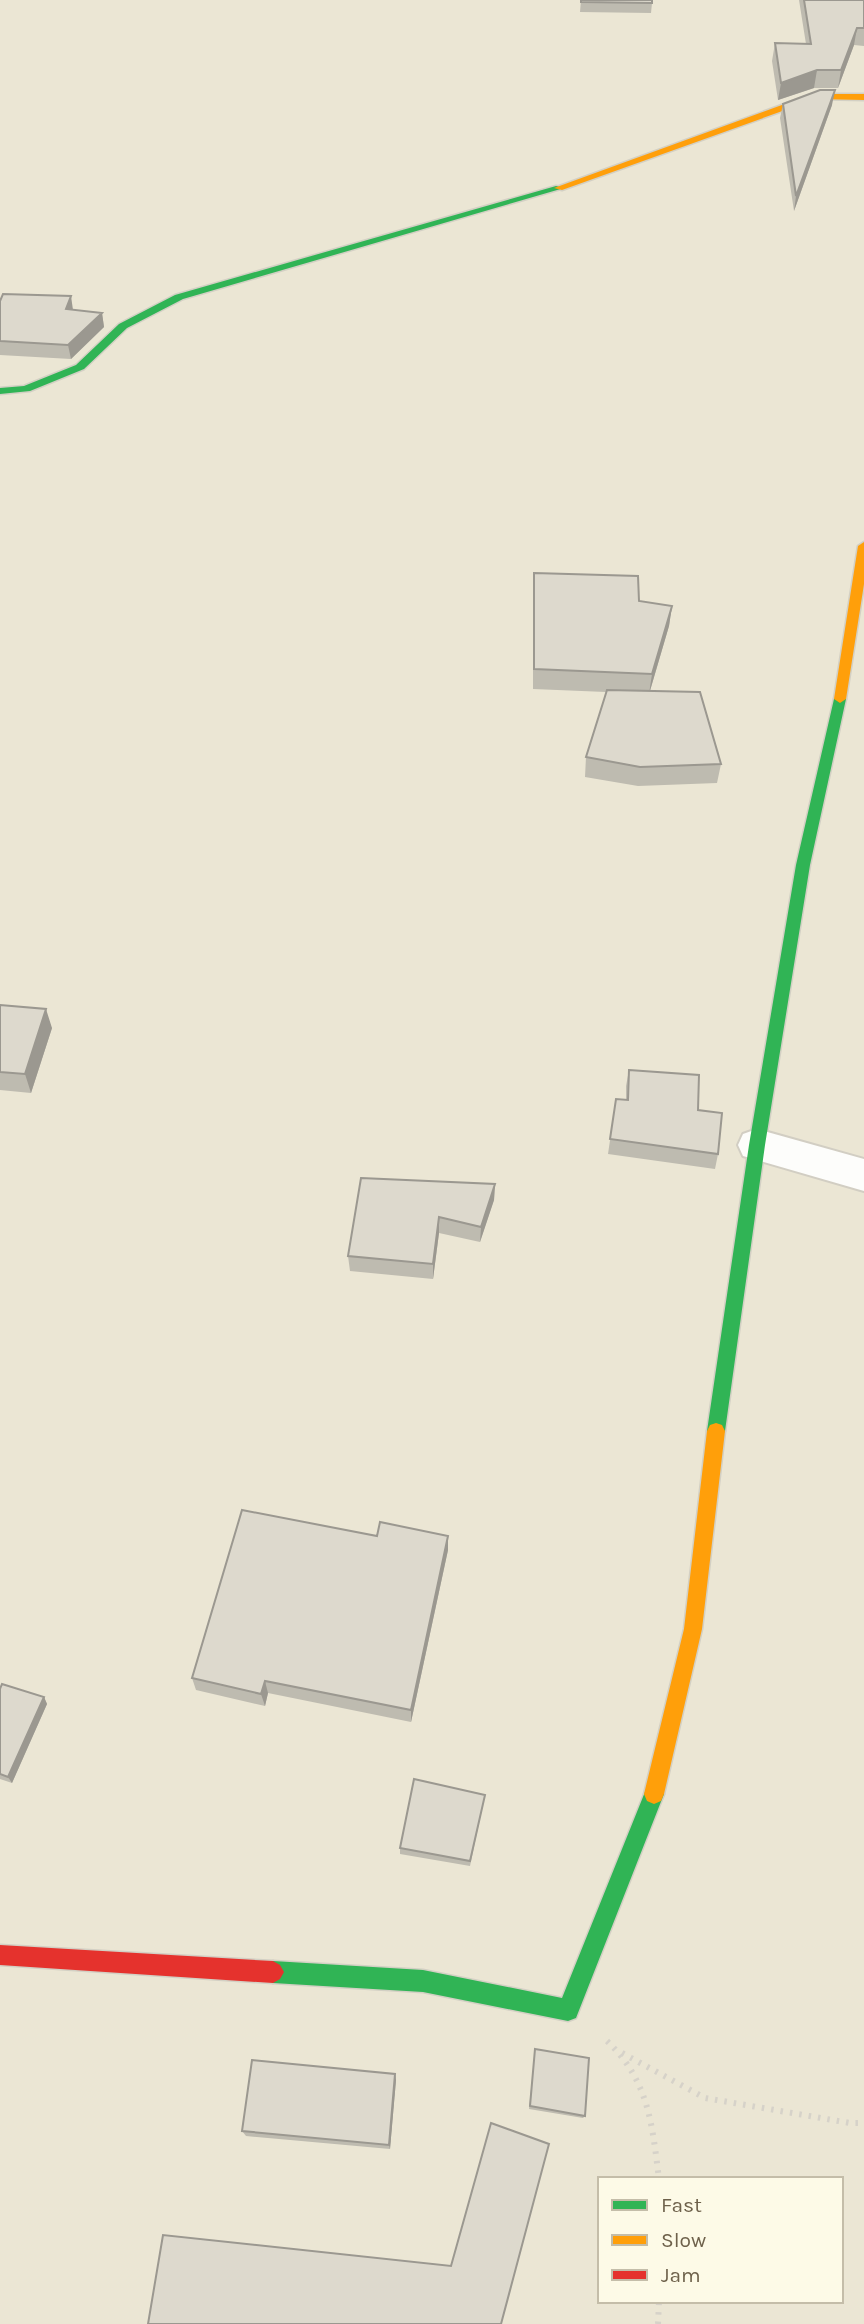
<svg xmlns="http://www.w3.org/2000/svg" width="864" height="2324" font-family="Karla,sans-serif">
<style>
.residential{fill:#ebe6d4;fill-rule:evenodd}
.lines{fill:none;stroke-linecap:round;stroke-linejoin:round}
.street-casing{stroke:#d2cec3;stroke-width:4}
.fast-casing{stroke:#d3d0c4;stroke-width:3}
.slow-casing{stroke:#d3d0c4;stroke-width:3}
.jam-casing{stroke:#d3d0c4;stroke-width:3}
.path{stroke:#d6d2c9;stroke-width:6;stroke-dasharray:2.5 7;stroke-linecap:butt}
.street{fill:#fdfdfb;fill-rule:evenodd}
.fast{fill:#30b455;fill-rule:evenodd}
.slow{fill:#ff9f0a;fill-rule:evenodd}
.jam{fill:#e5322d;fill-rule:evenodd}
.wall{fill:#bebbb0}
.shaded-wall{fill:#9b9890}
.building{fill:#ddd9cd;stroke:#9b9890;stroke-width:2}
</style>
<rect width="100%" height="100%" fill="#f3f3e7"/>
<!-- residential -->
<path class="residential" d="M0,0H864V2324H0ZM600,2179H841V2301H600Z"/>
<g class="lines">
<!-- street casing -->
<g class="street-casing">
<path id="street" d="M757,1129L864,1159V1191L743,1156L738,1145L743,1134Z"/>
</g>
<!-- fast casing -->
<g class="fast-casing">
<path id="fast" d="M556,186L564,188L183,299L127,328L84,369L30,391L0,394V388L24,386L76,365L119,324L175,295Z
M840,695L846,699L810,865L765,1145L725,1431L722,1437L716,1439L710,1437L707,1431L749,1145L796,865L834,699Z
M654,1784L661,1787L664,1794L576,2018L568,2021L423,1992L273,1983L266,1979L262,1972L266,1965L273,1961L423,1970L562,1998L647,1787Z"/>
</g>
<!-- slow casing -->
<g class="slow-casing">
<path id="slow" d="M812,94H864V100L816,99L562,190L554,188Z
M864,542V584L846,699L840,703L834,699L858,546Z
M716,1423L722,1425L725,1431L702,1629L664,1794L661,1801L654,1804L647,1801L644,1794L684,1629L707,1431L710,1425Z"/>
</g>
<!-- jam casing -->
<g class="jam-casing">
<path id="jam" d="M0,1945L273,1961L280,1965L284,1972L280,1979L273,1983L0,1965Z"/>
</g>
<!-- path -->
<path class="path" d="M607,2041C649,2081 652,2124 659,2179
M622,2053L705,2098L850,2123H864
M658,2324L659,2301"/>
<!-- street -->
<use href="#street" class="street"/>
<!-- fast -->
<use href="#fast" class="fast"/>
<!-- slow -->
<use href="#slow" class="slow"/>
<!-- jam -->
<use href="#jam" class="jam"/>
</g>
<!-- wall -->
<path class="wall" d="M581,0L652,3L651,13L580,12Z
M799,0H864V46L854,45L838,88H814L778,100L772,61L775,43L806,44Z
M783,104L832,105L794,211L780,118Z
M0,301L102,313L104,327L71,359L0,355Z
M534,573L639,601L672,606L669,626L650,691L721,764L717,783L638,786L585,777L586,757L606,692L533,689V593Z
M0,1005L52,1028L31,1093L0,1090Z
M629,1070L698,1110L718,1154L715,1169L608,1154L616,1099L626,1100V1086Z
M495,1184L494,1200L480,1242L439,1233L433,1279L350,1271L348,1256Z
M377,1536H448V1550L411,1722L268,1693L265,1706L196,1690L192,1678Z
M0,1689L44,1697L47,1704L12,1783L0,1779Z
M485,1795L470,1866L400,1854V1848Z
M535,2049L585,2116L583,2118L529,2109Z
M395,2074L396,2080L390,2149L246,2136L242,2131Z"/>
<!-- shaded-wall -->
<path class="shaded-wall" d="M857,28L854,45L838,88L841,70Z
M817,70L814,88L778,100L781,83Z
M835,90L832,105L794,211L796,196Z
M71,296L73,310L66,309Z
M102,313L104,327L71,359L68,345Z
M672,606L669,626L649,694L652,674Z
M46,1009L52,1028L31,1093L25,1074Z
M495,1184L494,1200L480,1242L481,1227Z
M439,1217V1233L433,1279V1264Z
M448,1536V1550L411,1722V1710Z
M265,1681L268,1693L265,1706L261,1694Z
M44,1697L47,1704L12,1783L8,1777Z
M395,2074L396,2080L390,2149L389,2145Z"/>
<!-- building -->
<path class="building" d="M581,0H652V3L581,2Z
M804,0H864V28H857L841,70H817L781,83L775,43L811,44Z
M820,90H835L796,196L783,104Z
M3,294L71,296L66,309L102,313L68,345L0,341V301Z
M534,573L638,576L639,601L672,606L652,674L534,669Z
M607,690L700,692L721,764L640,767L586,757Z
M0,1005L46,1009L25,1074L0,1072Z
M629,1070L699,1075L698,1110L722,1113L718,1154L610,1139L616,1099L628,1100Z
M361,1178L495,1184L481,1227L439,1217L433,1264L348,1256Z
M242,1510L377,1536L380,1522L448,1536L411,1710L265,1681L261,1694L192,1678Z
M2,1684L44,1697L8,1777L0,1774V1689Z
M414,1779L485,1795L470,1861L400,1848Z
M535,2049L589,2058L585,2116L530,2106Z
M252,2060L395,2074L389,2145L242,2131Z
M491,2123L549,2144L501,2324H148L163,2235L451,2266Z"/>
<!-- legend -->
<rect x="598" y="2177" width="245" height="126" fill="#fdfae7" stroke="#c4bda9" stroke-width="2"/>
<rect x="612" y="2200" width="35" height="10" fill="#30b455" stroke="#c4bda9" stroke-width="2"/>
<text x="661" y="2212" font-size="21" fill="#6e614b">Fast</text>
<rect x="612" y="2235" width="35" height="10" fill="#ff9f0a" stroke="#c4bda9" stroke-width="2"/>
<text x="661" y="2247" font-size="21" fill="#6e614b">Slow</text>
<rect x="612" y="2270" width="35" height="10" fill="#e5322d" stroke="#c4bda9" stroke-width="2"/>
<text x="661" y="2282" font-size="21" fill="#6e614b">Jam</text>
</svg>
